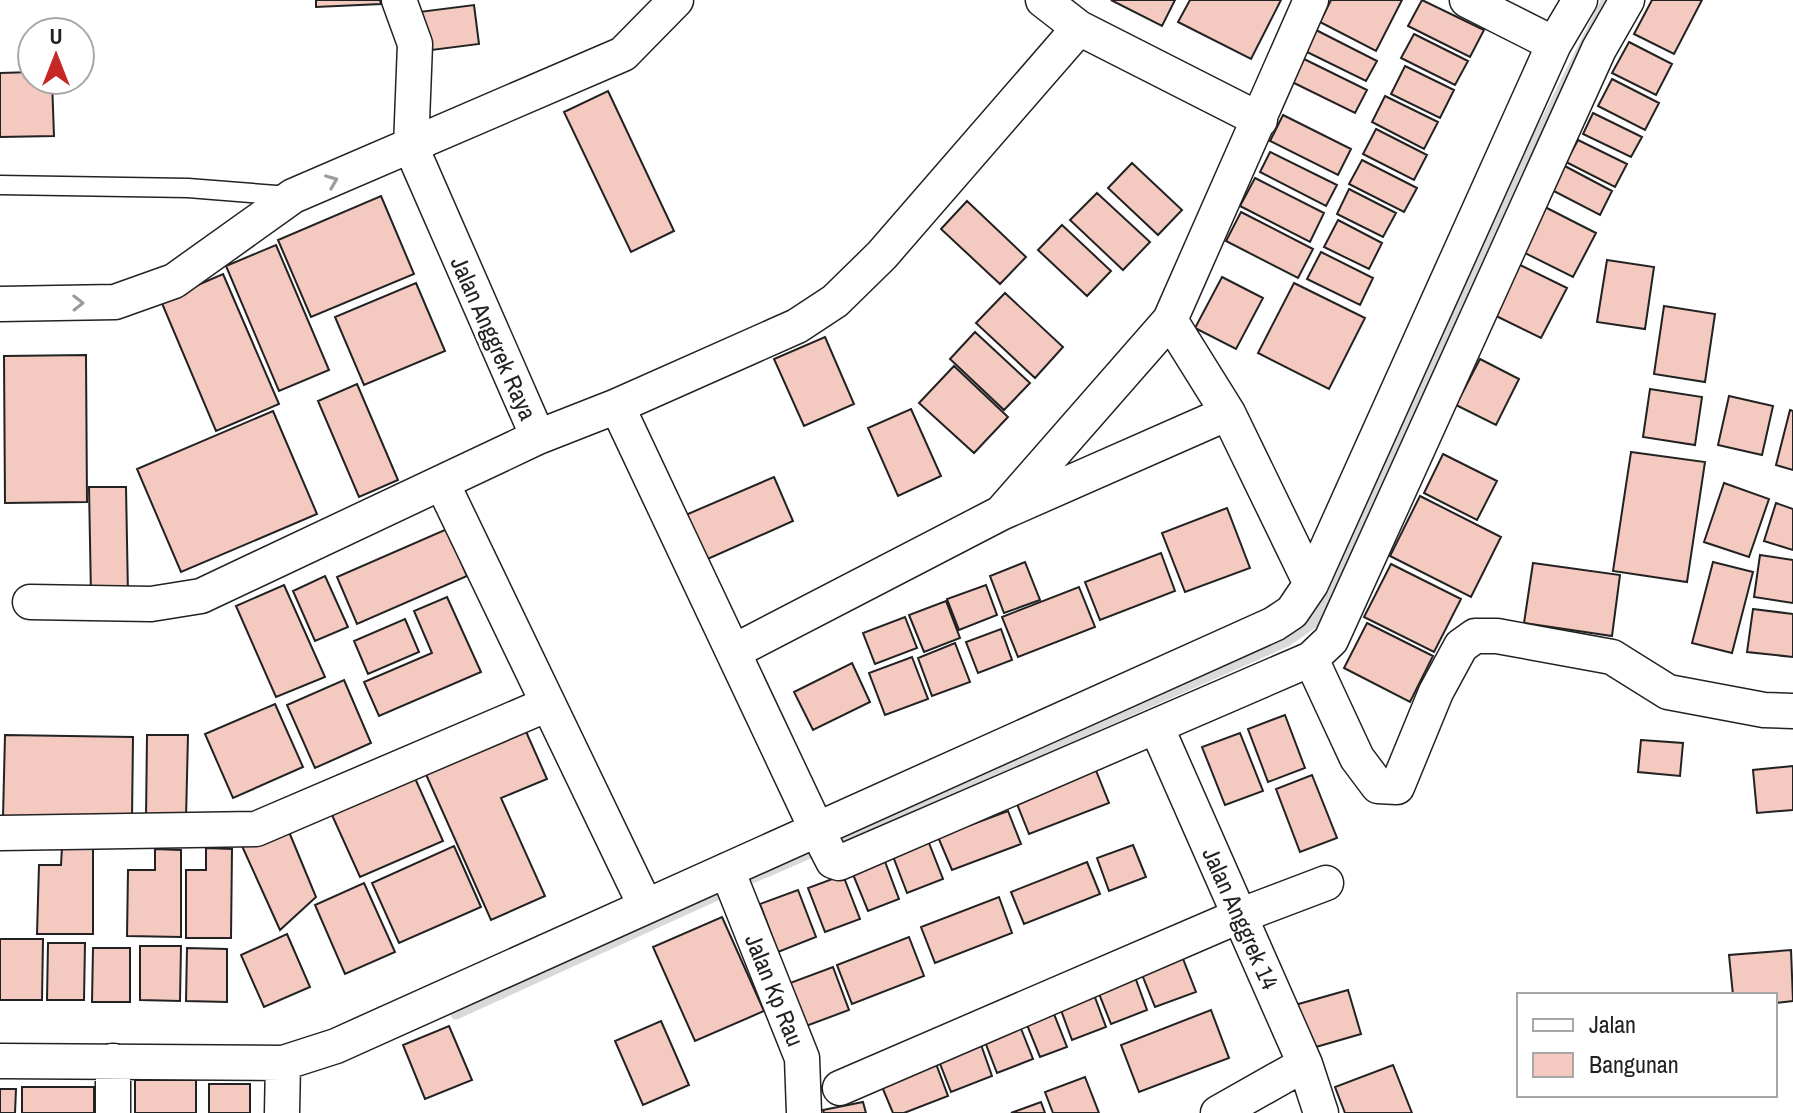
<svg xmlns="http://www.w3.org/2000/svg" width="1793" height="1113" font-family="'Archivo Narrow',sans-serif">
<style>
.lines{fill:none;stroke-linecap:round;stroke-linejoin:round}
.stream{stroke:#d9d9d9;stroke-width:11}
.building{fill:#f3c9c0;stroke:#222;stroke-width:2}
.service-casing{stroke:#222;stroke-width:21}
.minor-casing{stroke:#222;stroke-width:37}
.service{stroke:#fff;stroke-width:18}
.minor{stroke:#fff;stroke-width:34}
.oneway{stroke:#9c9c9c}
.labels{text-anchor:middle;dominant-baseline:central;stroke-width:6;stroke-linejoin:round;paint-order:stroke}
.street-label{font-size:24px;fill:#222;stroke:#fff}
</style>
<rect width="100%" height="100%" fill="#fff"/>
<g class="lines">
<!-- stream -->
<path class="stream" d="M845,836L1287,641L1314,622L1484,245L1607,0
M752,878L810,853
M456,1014L719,894"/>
</g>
<!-- building -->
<path class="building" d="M316,0H380L381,4L316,7Z
M1111,0H1175L1162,26Z
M1190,0H1281L1251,59L1178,22Z
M1331,0H1402L1376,51L1320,22Z
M1422,0L1484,30L1470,57L1408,26Z
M1652,0H1702L1674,54L1634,34Z
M474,5L479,44L424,51L419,12Z
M1316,30L1377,61L1366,81L1305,51Z
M1414,34L1468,61L1455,85L1401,58Z
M1629,42L1672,64L1656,95L1612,73Z
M1304,59L1367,90L1355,113L1292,82Z
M1405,66L1454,90L1440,118L1391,94Z
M32,72V80H52L54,136L0,137V73Z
M1612,79L1659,103L1645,130L1598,106Z
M608,91L674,231L631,252L564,112Z
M1385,96L1438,122L1424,149L1372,122Z
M1593,113L1642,137L1631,157L1583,134Z
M1283,115L1351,149L1338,175L1270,141Z
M1376,129L1427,155L1414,180L1363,154Z
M1578,140L1627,164L1615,187L1566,162Z
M1270,152L1337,185L1326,206L1260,172Z
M1362,160L1417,188L1404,212L1349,184Z
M1132,163L1182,210L1158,235L1108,188Z
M1561,164L1612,191L1600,215L1548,188Z
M1255,178L1324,213L1310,242L1240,206Z
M1349,189L1396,213L1383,237L1337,214Z
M1097,193L1150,242L1123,270L1070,220Z
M381,196L414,274L311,317L278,240Z
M967,201L1026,257L1000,284L941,229Z
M1539,204L1596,233L1573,277L1517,249Z
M1241,212L1313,249L1298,278L1226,241Z
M1338,220L1382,243L1369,269L1324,247Z
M1062,225L1111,271L1087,296L1038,250Z
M276,245L329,370L279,391L226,266Z
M1321,252L1373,278L1360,305L1307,279Z
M1607,260L1654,267L1645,329L1597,322Z
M1514,262L1567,288L1541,338L1488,312Z
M223,274L279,404L216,431L161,301Z
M1222,277L1263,298L1236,349L1195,328Z
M416,283L445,351L364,385L335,317Z
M1294,283L1365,318L1329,389L1258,353Z
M1005,293L1063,347L1035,378L976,323Z
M1664,306L1715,314L1705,382L1654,374Z
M975,332L1030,383L1004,410L950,359Z
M825,337L854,404L804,426L774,359Z
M86,355L87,502L5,503L4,356Z
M1480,359L1519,379L1496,425L1456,405Z
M954,366L1008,417L974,453L919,403Z
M357,384L398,480L359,497L318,401Z
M1650,389L1702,397L1695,445L1643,437Z
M1729,396L1773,406L1762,455L1718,445Z
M911,409L941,476L898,496L868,428Z
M1790,410L1793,411V470L1776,465Z
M273,411L317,514L181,572L137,469Z
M1631,452L1705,462L1687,582L1613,571Z
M1443,454L1497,481L1477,520L1424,493Z
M774,477L793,521L701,562L681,517Z
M1724,483L1769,499L1749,557L1704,542Z
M89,487H126L128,595L91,596Z
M1420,496L1501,537L1471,597L1390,556Z
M1776,503L1793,509V550L1764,541Z
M1227,508L1250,568L1185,592L1162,533Z
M447,529L467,576L357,624L337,577Z
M1161,553L1175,591L1100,620L1085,582Z
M1760,555L1793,560V603L1754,597Z
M1025,562L1040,600L1004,613L990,576Z
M1713,562L1753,572L1732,653L1692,643Z
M1533,563L1620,575L1612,636L1524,623Z
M1391,564L1461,599L1434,652L1364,617Z
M325,576L348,627L315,641L293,591Z
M284,585L325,677L276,697L236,606Z
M986,585L997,615L959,630L947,599Z
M1079,587L1095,627L1018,657L1002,617Z
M447,597L481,672L379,716L364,682L432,653L414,611Z
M946,601L960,638L924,652L909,615Z
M1753,609L1793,614V657L1747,652Z
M905,617L917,648L875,664L863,633Z
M405,619L419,652L368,674L354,641Z
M1367,623L1433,656L1410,702L1344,668Z
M1001,629L1012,660L978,673L966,642Z
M955,643L970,682L932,696L918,658Z
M912,657L928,699L885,715L869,673Z
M852,663L870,702L813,730L794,692Z
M344,680L371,743L315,768L287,705Z
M275,704L303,767L233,798L205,734Z
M1285,715L1305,768L1268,782L1248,729Z
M524,727L547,779L501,798L545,896L491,920L424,770Z
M1240,733L1263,791L1225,805L1202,747Z
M5,735L133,737L132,819L3,817Z
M147,735H188L186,819H146Z
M1641,740L1683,743L1680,776L1638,772Z
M1793,766V810L1757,813L1753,770Z
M410,767L443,841L360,877L327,804Z
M1095,768L1109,803L1029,834L1015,799Z
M1312,775L1337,838L1300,852L1276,789Z
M1008,811L1021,844L952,870L938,837Z
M287,827L316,897L280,930L242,846Z
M927,838L943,879L907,893L891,851Z
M1133,845L1146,877L1109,891L1097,858Z
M454,846L481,907L399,943L372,883Z
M62,847H93V934H37L39,865H61Z
M206,848L232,849L231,938H186V870H206Z
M155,849L181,850V937L127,936L128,870H155Z
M884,859L899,899L868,911L852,872Z
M1087,862L1100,894L1024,924L1011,892Z
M843,875L860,919L825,932L808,888Z
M364,883L395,952L345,974L315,905Z
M798,890L816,937L778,952L760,904Z
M999,897L1012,933L935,963L921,927Z
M722,917L764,1011L695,1041L653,947Z
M287,934L310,987L264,1007L241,955Z
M909,937L924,976L852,1004L837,965Z
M0,939H43L42,1000H0Z
M48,943H85L84,1000H47Z
M140,946H181L180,1001L140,1000Z
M1178,946L1196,992L1155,1007L1137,962Z
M93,948H130V1002H92Z
M187,948L227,949V1002L186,1001Z
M1791,950L1793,1001L1775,1003V995H1733L1729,955Z
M1131,966L1147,1010L1111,1024L1094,981Z
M833,967L849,1010L806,1026L790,983Z
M1348,990L1361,1034L1309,1049L1295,1005Z
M1093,992L1106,1027L1072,1040L1059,1005Z
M1052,1009L1067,1047L1040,1057L1025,1020Z
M1211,1010L1229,1058L1139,1092L1121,1045Z
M661,1021L689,1085L643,1105L615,1041Z
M1018,1021L1033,1059L997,1073L982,1034Z
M449,1026L472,1080L425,1099L403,1045Z
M979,1039L992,1076L951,1092L937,1056Z
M935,1061L948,1096L904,1113H893L880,1082Z
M1393,1065L1412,1113H1345L1335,1087Z
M1085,1077L1099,1113H1053L1045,1092Z
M135,1080H196V1113H135Z
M209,1084H250V1113H209Z
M22,1087H94V1113H22Z
M0,1089H16L15,1113H0Z
M863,1102L866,1113H824L823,1110Z
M1041,1102L1045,1113H1011Z"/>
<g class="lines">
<!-- service casing -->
<g class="service-casing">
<path id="service" d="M0,185L188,188L289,196"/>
</g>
<!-- minor casing -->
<g class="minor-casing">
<path id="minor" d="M399,0L415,44L411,147L538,437L617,406L816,828L833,861L839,863L1311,659L1331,640L1599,49L1627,0
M1043,0L1079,28L1260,120
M1467,0L1554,44
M0,304L115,302L174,281L293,196L623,54L676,0
M1170,320L1228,413L1311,584
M617,406L797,326L835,301L882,255L1079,28
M443,485L645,905
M1001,513L1170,320L1311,0
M30,602L151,604L201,596L538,437
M733,652L1001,513L1228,413
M1311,659L1357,758L1378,786L1397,787L1436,692L1461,646L1475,636H1497L1612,657L1668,692L1764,710L1793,711
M1156,726L1305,1064L1321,1113
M0,833L256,829L548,704
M727,870L802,1058L804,1113
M0,1061L283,1063L336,1046L1274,624L1292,612L1311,584L1554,44L1580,0
M840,1088L1239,916L1326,883
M113,1113V1061
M282,1113L283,1063
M1218,1113L1305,1064"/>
</g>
<!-- service -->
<use href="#service" class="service"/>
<!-- minor -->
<use href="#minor" class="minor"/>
</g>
<!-- one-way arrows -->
<defs><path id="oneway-chevron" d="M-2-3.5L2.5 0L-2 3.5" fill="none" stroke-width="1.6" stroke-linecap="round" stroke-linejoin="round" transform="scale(2)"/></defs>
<g class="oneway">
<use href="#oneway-chevron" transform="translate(332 181) rotate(-22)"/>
<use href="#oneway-chevron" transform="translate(78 303) rotate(-1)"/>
</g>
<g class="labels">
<!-- street labels -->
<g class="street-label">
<text transform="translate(494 338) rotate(66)">Jalan Anggrek Raya</text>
<text transform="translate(1241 918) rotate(66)">Jalan Anggrek 14</text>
<text transform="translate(775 990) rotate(68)">Jalan Kp Rau</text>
</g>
</g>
<!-- legend -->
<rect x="1517" y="993" width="260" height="104" fill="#ffffff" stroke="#a7a7a7" stroke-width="2"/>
<rect x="1533" y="1019" width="40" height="12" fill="#ffffff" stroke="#a7a7a7" stroke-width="2"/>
<text x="1589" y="1033" font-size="24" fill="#222222">Jalan</text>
<rect x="1533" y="1053" width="40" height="24" fill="#f3c9c0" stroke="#a7a7a7" stroke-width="2"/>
<text x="1589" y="1073" font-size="24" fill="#222222">Bangunan</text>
<!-- north arrow -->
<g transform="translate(56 56)"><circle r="38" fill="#ffffff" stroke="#a7a7a7" stroke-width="2"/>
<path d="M0-6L14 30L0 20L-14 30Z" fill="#c62828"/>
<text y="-12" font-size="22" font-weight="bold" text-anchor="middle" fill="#222222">U</text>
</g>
</svg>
